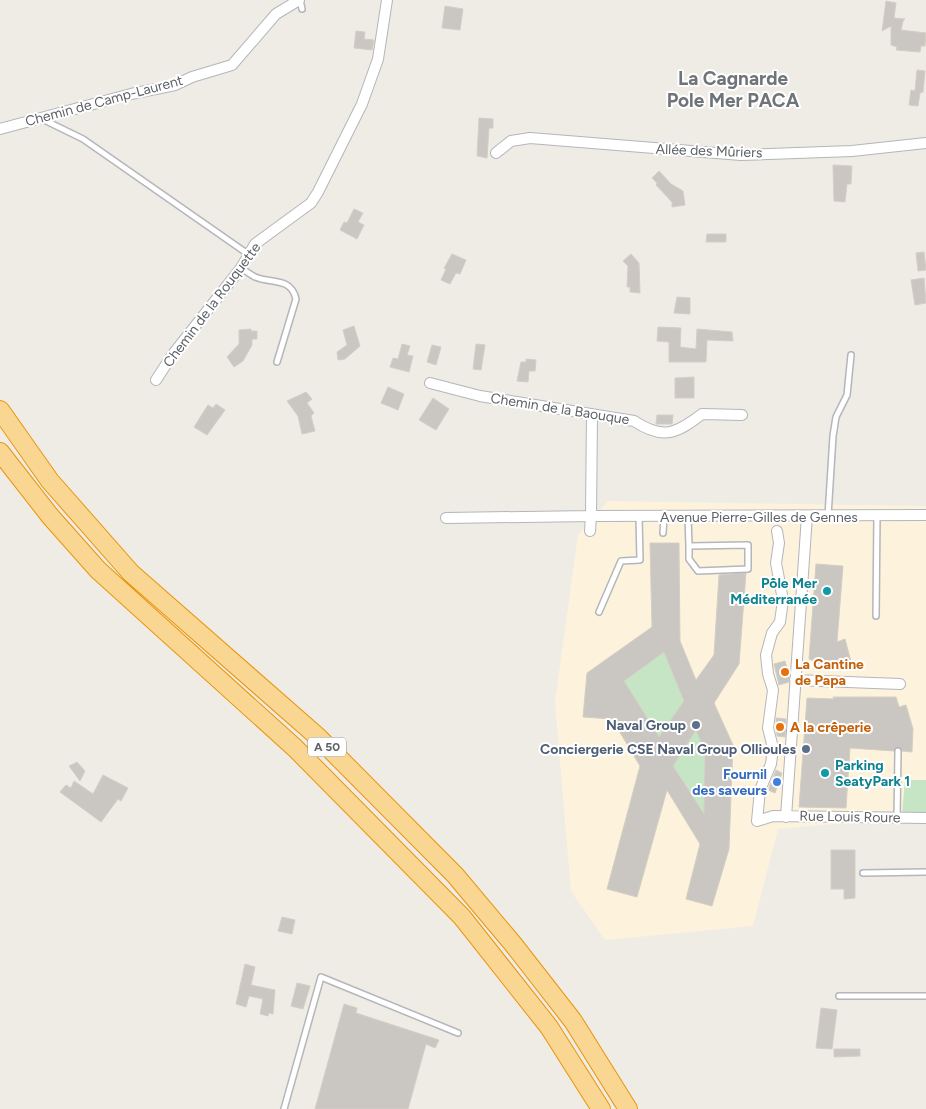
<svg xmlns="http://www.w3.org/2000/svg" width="926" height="1109" font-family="Figtree,sans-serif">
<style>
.commercial{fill:#fdf3dd}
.green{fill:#c6e5c4}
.building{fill:#cac7c3;stroke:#d4cec4;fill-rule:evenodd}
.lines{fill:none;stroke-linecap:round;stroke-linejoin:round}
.lane-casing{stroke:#b3b6ba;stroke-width:8}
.street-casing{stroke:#b3b6ba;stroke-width:12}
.highway-casing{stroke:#eb9409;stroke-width:20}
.lane{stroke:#fff;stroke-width:5}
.street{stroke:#fff;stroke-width:10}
.highway{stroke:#f9d793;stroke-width:18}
.culture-dot{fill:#0f9aa8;stroke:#fff;stroke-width:2}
.food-dot{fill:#e8710a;stroke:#fff;stroke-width:2}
.service-dot{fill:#5c6f8a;stroke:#fff;stroke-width:2}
.shop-dot{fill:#3f7fe0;stroke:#fff;stroke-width:2}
.labels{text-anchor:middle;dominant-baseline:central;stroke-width:4;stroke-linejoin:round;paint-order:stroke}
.shield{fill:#fff;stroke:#8e9194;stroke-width:1}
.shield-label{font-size:12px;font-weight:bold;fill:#5d6266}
.street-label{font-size:14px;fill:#5d6266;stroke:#fff}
.culture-label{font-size:14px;font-weight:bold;fill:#0d838f;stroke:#fff;text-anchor:end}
.food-label{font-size:14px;font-weight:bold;fill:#c56008;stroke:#fff;text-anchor:start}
.service-label{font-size:14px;font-weight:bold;fill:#4e5e75;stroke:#fff;text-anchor:end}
.shop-label{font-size:14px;font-weight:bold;fill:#366cbe;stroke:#fff;text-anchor:end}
.district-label{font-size:19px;font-weight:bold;fill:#6e7478;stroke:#fff}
</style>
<rect width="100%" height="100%" fill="#efece6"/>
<!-- commercial -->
<path class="commercial" d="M608,501L926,506V816L778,829L753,926L605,940L571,891L555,702L578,535Z"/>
<!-- green -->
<path class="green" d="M664,652L684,701L659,737L624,681Z
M696,730L705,752L704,814L673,766Z
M905,780H926V813L902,814Z"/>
<!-- building -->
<path class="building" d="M886,1L896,3L894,18L905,19L903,21L901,30L926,33L925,46H921L920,52L896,50L897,47L891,45V26L882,31Z
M445,6L463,9L460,30L442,28Z
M356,31L365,32L364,39L374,40L372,50L354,48Z
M917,70L925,71L923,92L920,93L918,106L909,105L911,90L915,91Z
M479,118L493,119V128H489L487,158L477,156Z
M833,165L852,166L851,184H847L845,202L834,201Z
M659,171L671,184L683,191L685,205L672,207V202L656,185L657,183L652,178Z
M354,209L363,213L358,222L364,225L357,239L340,230L344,222L347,223Z
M707,234H726V242H706Z
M924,252L926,270L918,271L916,253Z
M452,254L466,260L460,274L456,273L450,284L441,280L446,269L444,268Z
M631,254L639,263L640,293L630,292V287H627L628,266L623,261Z
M924,278L926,303L915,305L911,280Z
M677,297L690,298V314L674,313Z
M354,326L360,346L345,359L338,360L337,352L347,345L343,330Z
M658,327L681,328L680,347L696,349L697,329L732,332L733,341L707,340L706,362H669V342L657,341Z
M251,329V331H257V339H252V345L243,361L234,367L227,357L239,344V330Z
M402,344L410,346L407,355L413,356L409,372L390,367L393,358L398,359Z
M476,344L485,345L481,370L473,369Z
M432,345L441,347L436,365L427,362Z
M526,359L536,360L535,371H529L528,382L517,381L521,362H526Z
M694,377V398H675V378Z
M388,387L404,394L398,410L381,403Z
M306,392L312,399L307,403L314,413L311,416L315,431L302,434L298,416L287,401Z
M433,398L449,409L436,430L419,420Z
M216,404L225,410L207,435L194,427L208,405L213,408Z
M657,415H673L672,424H656Z
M650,543H679L680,641L696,680L714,655L719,575L746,573L739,664L714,703L733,745L729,849L712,906L686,899L700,844L667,790L637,897L607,889L640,766L612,719L583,717L587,673L652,627ZM664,652L684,701L659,737L624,681ZM696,730L705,752L704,814L673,766Z
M816,564L843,566L837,642L845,639L852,665L835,670L809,659Z
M785,661L789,675V682L779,685L774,664Z
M833,697H896L899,707L906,705L913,729L912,752L902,751L899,747L894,751L850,748L846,808L799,807L807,698L834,699Z
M776,718L786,719L785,737L777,736Z
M77,762L85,771L80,781L69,766Z
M776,770L782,773L775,793L768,790Z
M103,775L128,788L121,801L118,799L101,822L60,792L66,785L71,788L74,781L93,794Z
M831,850H855V898L844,899V889H831Z
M282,917L295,920L292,934L278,931Z
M245,964L255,967L251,985L275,990L273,1014L269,1013L268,1016L260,1014L263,999L249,996L246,1007L236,1004Z
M297,983L310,986L303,1009L291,1006Z
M344,1004L357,1008L356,1013L439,1040L435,1048L426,1044L408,1109H315Z
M821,1008L837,1010L832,1049L816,1048Z
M834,1049H860V1056L834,1057Z"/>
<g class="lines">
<!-- lane casing -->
<g class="lane-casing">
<path id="lane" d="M300,0L302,9
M42,119L83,139L248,254
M241,268C246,271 251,275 255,277C272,284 291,277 296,299L277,362
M828,516L833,436L836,417L847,395L851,355
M688,517L689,546L748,545V569L698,571L689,559V546
M663,533L664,517
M599,612L621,561L640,560L639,517
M876,616L877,516
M897,818L898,751
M863,873L926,872
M839,996H926
M284,1109L321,977L458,1033"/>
</g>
<!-- street casing -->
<g class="street-casing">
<path id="street" d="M0,129L131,94L175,85L192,77L232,65L276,14L299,0
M496,153L511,141L530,138L741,155L852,151L926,143
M156,380L173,354L241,268L255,244L311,203L318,192L362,104L378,59L387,0
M430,383L480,396L634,421C663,440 676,434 702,414L742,415
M592,414L591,516L926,515
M446,518L591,516L590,531
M777,531L779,543L776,563L783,600L780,622L772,633L766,655L768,674L773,690L768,728L773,748L771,764L760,790L757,821L773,816L926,818
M795,680L900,684
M786,817L807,516"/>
</g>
<!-- highway casing -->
<g class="highway-casing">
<path id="highway" d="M0,410L50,481L131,573L318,737L455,875L513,944L573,1021L628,1109
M0,452L50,516L98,570L295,748L462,917L549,1027L601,1109"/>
</g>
<!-- lane -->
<use href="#lane" class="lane"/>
<!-- street -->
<use href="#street" class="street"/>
<!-- highway -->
<use href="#highway" class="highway"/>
</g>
<!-- markers -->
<g class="culture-dot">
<circle cx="827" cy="591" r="5"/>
<circle cx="825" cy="773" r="5"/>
</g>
<g class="food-dot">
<circle cx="785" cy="672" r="5"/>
<circle cx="780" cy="727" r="5"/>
</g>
<g class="service-dot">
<circle cx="696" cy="725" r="5"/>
<circle cx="806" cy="749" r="5"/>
</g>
<circle class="shop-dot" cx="777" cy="782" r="5"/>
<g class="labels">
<!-- shield labels -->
<rect class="shield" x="308" y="737.5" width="38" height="19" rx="4"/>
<g class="shield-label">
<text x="327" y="747">A 50</text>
</g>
<!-- street labels -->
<g class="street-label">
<text transform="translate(104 101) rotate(-15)">Chemin de Camp-Laurent</text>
<text transform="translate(709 151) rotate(2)">Allée des Mûriers</text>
<text transform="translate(212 305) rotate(-53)">Chemin de la Rouquette</text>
<text transform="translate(560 409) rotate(9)">Chemin de la Baouque</text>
<text x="759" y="517">Avenue Pierre-Gilles de Gennes</text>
<text transform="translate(850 817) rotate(1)">Rue Louis Roure</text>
</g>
<!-- culture labels -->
<g class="culture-label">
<text x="817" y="583">Pôle Mer<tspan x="817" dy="16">Méditerranée</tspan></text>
<text x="835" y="765" text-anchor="start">Parking<tspan x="835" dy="16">SeatyPark 1</tspan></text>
</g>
<!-- food labels -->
<g class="food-label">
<text x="795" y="664">La Cantine<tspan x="795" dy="16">de Papa</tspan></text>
<text x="790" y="727">A la crêperie</text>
</g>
<!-- service labels -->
<g class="service-label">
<text x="686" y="725">Naval Group</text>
<text x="796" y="749">Conciergerie CSE Naval Group Ollioules</text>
</g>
<!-- shop labels -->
<g class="shop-label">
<text x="767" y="774">Fournil<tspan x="767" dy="16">des saveurs</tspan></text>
</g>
<!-- district labels -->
<g class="district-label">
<text x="733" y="78">La Cagnarde<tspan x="733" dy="22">Pole Mer PACA</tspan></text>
</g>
</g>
</svg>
